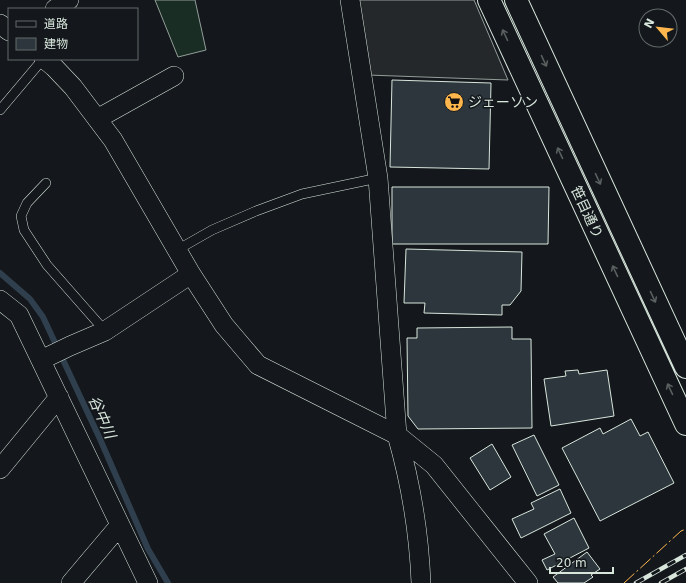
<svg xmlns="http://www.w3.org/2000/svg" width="686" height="583" font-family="'DejaVu Sans','Noto Sans JP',sans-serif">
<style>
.park{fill:#1a2d24;stroke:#939e99}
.parking{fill:#24282b;stroke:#939e99}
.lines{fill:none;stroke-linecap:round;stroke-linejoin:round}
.stream{stroke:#2f3f4d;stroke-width:6}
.building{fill:#2c363c;stroke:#d8e6dc}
.lane-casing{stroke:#d8e6dc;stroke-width:10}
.street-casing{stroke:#d8e6dc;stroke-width:20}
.primary-casing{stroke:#d8e6dc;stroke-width:24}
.lane{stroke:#14181c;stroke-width:9}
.street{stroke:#14181c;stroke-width:19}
.primary{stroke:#14181c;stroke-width:22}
.rail-casing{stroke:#d8e6dc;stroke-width:4.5}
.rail{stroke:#14181c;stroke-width:3;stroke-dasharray:9;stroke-linecap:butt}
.power{stroke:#ffb74d;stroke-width:1;stroke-dasharray:14 3 2 3;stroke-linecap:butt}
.oneway{stroke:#59605f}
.labels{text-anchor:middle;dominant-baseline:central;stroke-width:3;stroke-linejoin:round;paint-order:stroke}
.poi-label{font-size:14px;fill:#d8e6dc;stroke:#14181c;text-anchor:start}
.street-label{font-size:14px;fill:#d8e6dc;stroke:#14181c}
.water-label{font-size:15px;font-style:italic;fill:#d8e6dc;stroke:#14181c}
</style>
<rect width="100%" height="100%" fill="#14181c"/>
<!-- park -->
<path class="park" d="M155,0H195L206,50L178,57Z"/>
<!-- parking -->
<path class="parking" d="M358,0H474L508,80L367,75Z"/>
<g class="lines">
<!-- stream -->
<path class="stream" d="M0,273L30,299L43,317L100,439L148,549L168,583"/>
</g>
<!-- building -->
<path class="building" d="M392,80L491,83L489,169L390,167Z
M392,187H549L548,244H392Z
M406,249L522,252L521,291L510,305H502V315L424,313L425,303H404Z
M512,327V339H531L532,428L418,429L408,416L407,338H417V328Z
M578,370L579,374L607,370L614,416L551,426L544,379L566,376L565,371Z
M631,419L640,436L648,432L674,483L600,521L562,448L600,428L603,434Z
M534,435L559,485L537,496L512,445Z
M492,444L511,477L490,490L470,458Z
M560,489L571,513L521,538L512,519L534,509L531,503Z
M574,518L589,548L547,570L542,560L555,554L544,534Z
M587,552L600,569L591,575L593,577L584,583H558L553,577Z"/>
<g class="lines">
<!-- lane casing -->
<g class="lane-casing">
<path id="lane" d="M0,110L43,59
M46,183L27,203L21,216L24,230L47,265L105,331
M177,250L212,230L256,211L302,194L378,178"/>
</g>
<!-- street casing -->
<g class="street-casing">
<path id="street" d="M350,0L378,178L397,435C411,484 419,532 421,583
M55,9L69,0
M0,24L9,31
M44,59L54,67L73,87L113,140L191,274L224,325L258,365L397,435L434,465L528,583
M97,119L174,76
M0,300L19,315L148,583
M41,360L70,346L105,331L191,274
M0,469L59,397
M71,583L120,525"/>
</g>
<!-- primary casing -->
<g class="primary-casing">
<path id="primary" d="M489,0L686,424
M516,0L686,367"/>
</g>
<!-- lane -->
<use href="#lane" class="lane"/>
<!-- street -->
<use href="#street" class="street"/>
<!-- primary -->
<use href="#primary" class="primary"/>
<!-- rail casing -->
<g class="rail-casing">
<path id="rail" d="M636,583L686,555
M661,583L686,569"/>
</g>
<!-- rail -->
<use href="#rail" class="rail"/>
<!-- power -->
<path class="power" d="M624,583L681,531L686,529"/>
</g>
<!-- one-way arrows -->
<defs><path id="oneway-shaft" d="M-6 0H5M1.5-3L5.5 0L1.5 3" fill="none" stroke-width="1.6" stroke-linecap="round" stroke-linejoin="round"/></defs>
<g class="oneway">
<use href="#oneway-shaft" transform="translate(505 35) rotate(-115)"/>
<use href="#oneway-shaft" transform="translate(544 61) rotate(65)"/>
<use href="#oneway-shaft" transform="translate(560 153) rotate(-115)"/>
<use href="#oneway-shaft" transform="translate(598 179) rotate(65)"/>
<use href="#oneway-shaft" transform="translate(615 271) rotate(-115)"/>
<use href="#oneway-shaft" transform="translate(653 297) rotate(65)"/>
<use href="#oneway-shaft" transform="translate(670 389) rotate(-115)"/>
</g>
<!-- icons -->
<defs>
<g id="supermarket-disc" transform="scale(1)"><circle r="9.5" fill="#ffb74d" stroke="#14181c"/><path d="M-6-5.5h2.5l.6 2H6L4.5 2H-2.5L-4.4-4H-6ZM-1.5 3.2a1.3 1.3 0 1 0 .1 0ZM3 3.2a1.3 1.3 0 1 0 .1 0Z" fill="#111"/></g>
</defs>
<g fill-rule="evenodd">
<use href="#supermarket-disc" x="454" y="102"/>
</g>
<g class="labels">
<!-- poi labels -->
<g class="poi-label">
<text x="468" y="102">ジェーソン</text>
</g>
<!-- street labels -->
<g class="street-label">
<text transform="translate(587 212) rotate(65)">笹目通り</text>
</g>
<!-- water labels -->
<g class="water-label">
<text transform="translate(102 417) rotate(66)">谷中川</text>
</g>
</g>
<!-- legend -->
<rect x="8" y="8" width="130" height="52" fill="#14181c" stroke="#626a69"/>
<rect x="16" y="21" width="20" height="6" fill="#14181c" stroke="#626a69"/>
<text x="44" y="28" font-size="12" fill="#d8e6dc">道路</text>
<rect x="16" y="38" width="20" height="12" fill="#2c363c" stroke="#626a69"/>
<text x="44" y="48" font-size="12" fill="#d8e6dc">建物</text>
<!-- north arrow -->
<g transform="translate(658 28) rotate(298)"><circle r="19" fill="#14181c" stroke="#626a69"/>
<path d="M0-3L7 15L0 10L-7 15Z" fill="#ffb74d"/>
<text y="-6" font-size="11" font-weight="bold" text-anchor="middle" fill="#d8e6dc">N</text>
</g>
<!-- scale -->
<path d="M550 567v6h63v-6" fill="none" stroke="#d8e6dc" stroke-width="2"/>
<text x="556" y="567" font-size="12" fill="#d8e6dc" stroke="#14181c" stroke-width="3" paint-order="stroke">20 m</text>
</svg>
